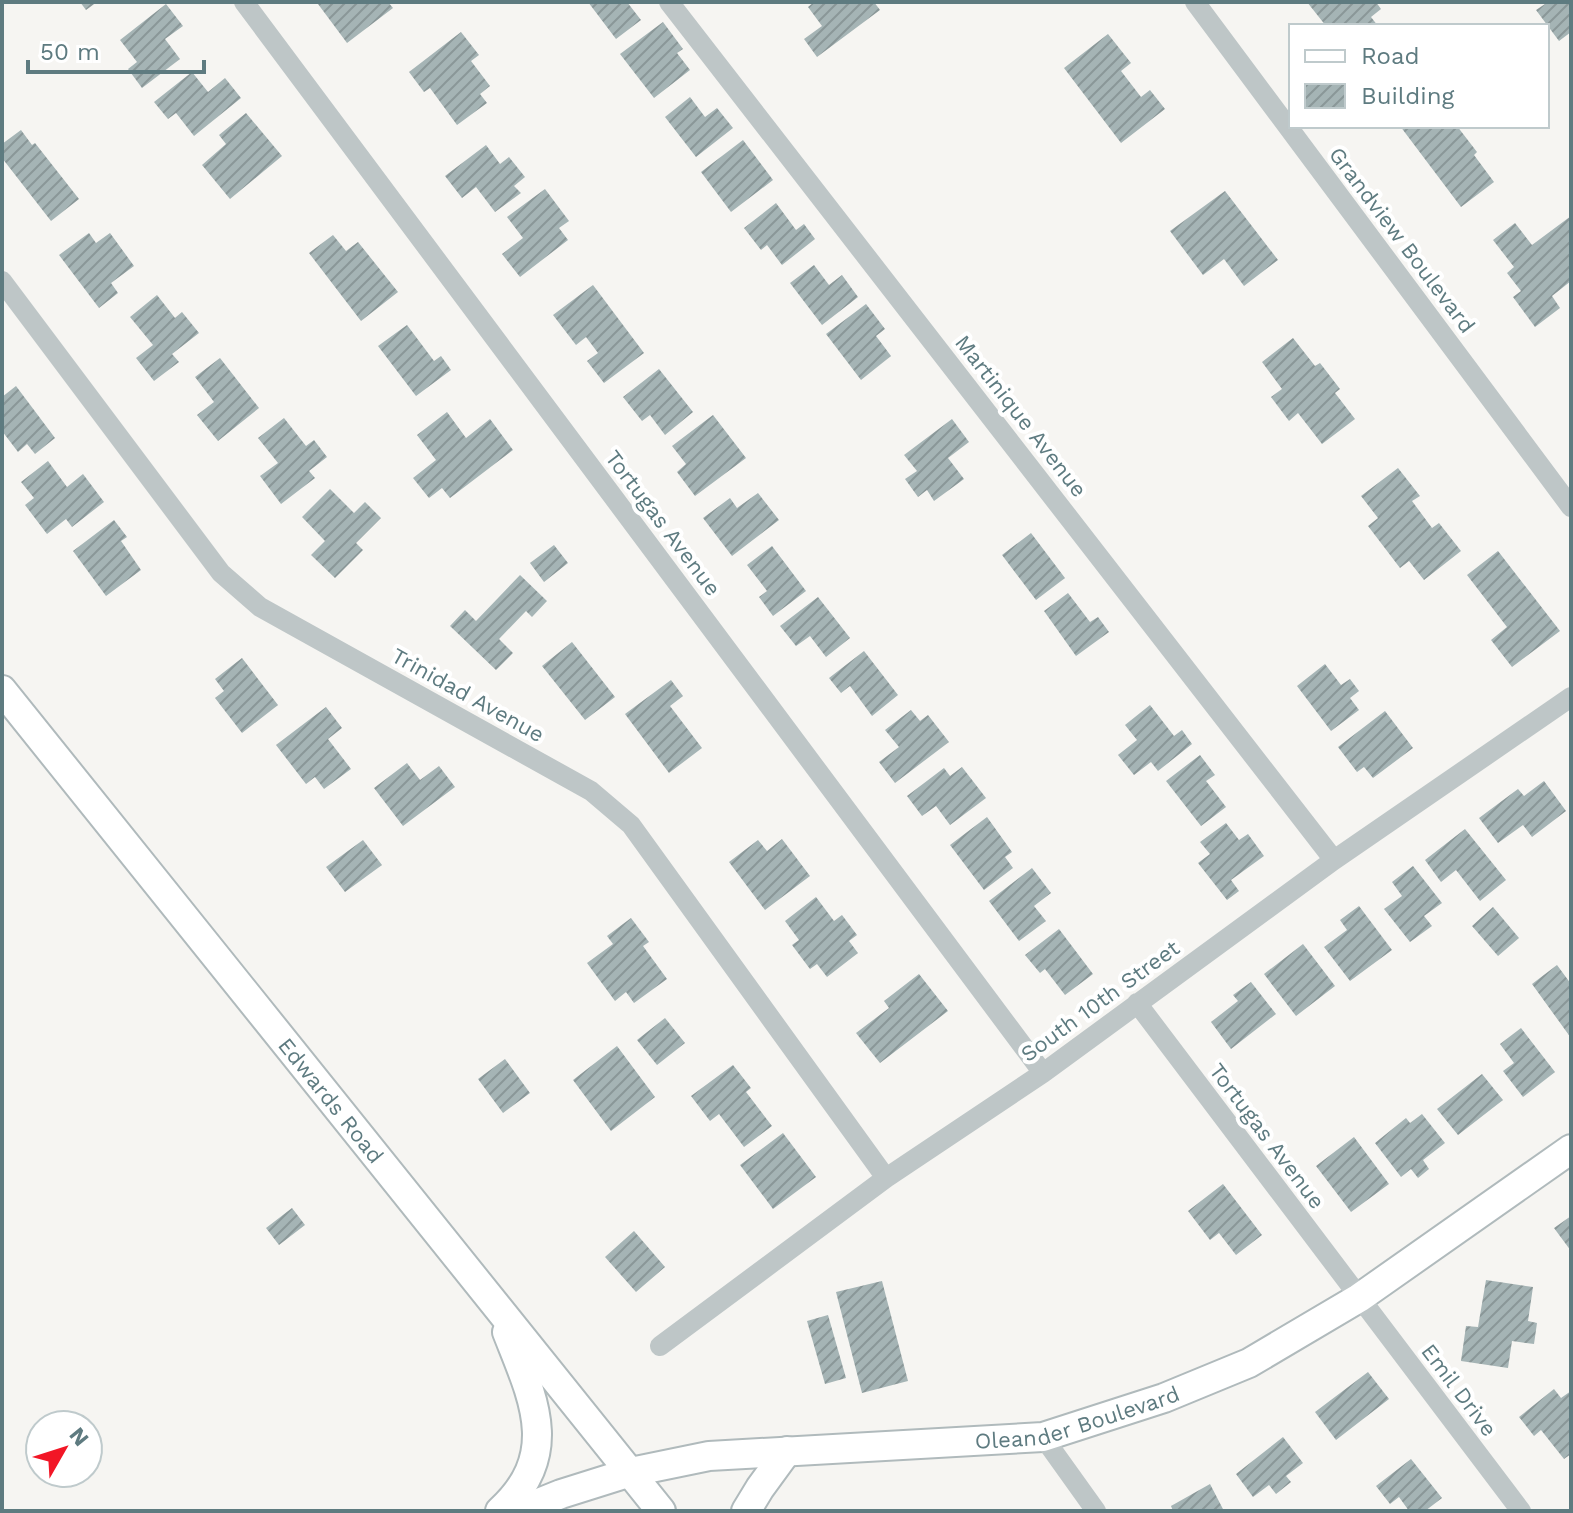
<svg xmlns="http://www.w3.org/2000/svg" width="1573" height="1513" font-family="'Work Sans',sans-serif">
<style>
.building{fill:url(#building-hatch)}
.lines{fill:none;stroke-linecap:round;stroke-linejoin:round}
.secondary-casing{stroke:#b0babc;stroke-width:32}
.minor{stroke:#bec6c7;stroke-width:20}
.secondary{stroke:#fff;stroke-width:28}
.labels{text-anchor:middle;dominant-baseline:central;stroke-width:8;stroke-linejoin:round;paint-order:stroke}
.street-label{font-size:22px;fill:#5e7b80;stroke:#fff}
</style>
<defs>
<pattern id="building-hatch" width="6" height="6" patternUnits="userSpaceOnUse" patternTransform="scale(2)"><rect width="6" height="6" fill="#a5b4b5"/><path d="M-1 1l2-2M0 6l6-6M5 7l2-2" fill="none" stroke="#8a9798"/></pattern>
</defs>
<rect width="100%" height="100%" fill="#f6f5f2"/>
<!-- building -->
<path class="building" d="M80,2H97L86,10Z
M321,2H388L393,8L347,43L318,4Z
M588,2H627L641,20L616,39Z
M814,2H874L880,10L817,57L804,39L822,26L808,7Z
M1307,2H1376L1381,9L1371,17L1378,26H1326Z
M1548,2H1571V32L1559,41L1536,10Z
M166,4L183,26L165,39L180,59L142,88L128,69L137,62L120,40Z
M663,22L683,49L677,53L690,70L654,98L620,54Z
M461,32L479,55L471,61L490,86L480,94L487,103L457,125L430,88L424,92L409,72Z
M1108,34L1131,63L1121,71L1141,97L1150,90L1165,109L1121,143L1064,68Z
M192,72L208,92L225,78L241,98L194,136L176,113L168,119L154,102Z
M690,97L705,117L717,108L733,128L696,157L665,117Z
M246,113L282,156L230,199L202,165L226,144L219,135Z
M1400,126H1457L1477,152L1474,155L1494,182L1461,207Z
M21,130L32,145L35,143L79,199L51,221L2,158V144Z
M743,140L773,180L731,212L701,172Z
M486,145L500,164L509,157L525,177L514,186L521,193L495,212L476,187L462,198L445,176Z
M545,189L569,221L559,228L568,240L520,277L502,254L523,238L507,217Z
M1225,191L1278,260L1244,286L1224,259L1203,275L1170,231Z
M776,203L796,230L804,224L815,239L782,265L767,245L761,250L744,228Z
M1571,216V281L1552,296L1560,308L1535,327L1513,297L1521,291L1507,273L1514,267L1493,240L1515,223L1532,245Z
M89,233L96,243L110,233L134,266L111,283L118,293L99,308L59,255Z
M333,235L346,251L358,242L398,292L361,321L309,253Z
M814,265L829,285L842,275L858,297L822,325L790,283Z
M593,285L644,353L604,383L587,361L598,353L586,337L576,345L553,315Z
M157,295L175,318L182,312L199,333L172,354L179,362L154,381L136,358L153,345L130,317Z
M866,304L885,329L876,336L891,356L861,380L826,334Z
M407,325L434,361L441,356L451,370L416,396L378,346Z
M1293,338L1315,366L1320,363L1340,389L1335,393L1355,419L1322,444L1298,413L1289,421L1271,397L1282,389L1262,362Z
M220,358L259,408L218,441L197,415L214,402L195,377Z
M659,369L693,412L665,435L650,415L642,421L623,397Z
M16,386L55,438L35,454L27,444L18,452L2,431V397Z
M447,412L466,438L490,419L513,450L450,498L442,488L429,498L413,478L436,460L417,435Z
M713,415L746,458L695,496L677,472L686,464L672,446Z
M284,418L306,446L314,440L327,457L309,471L315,478L281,504L260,476L278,463L258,438Z
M952,419L969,442L948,458L964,479L934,501L927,490L918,497L905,479L917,471L904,455Z
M48,461L67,487L83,474L104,502L72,527L66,519L47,534L25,505L34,498L21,482Z
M1398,468L1420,496L1412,501L1432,528L1439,523L1461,551L1424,580L1409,561L1400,568L1368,526L1378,518L1361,496Z
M330,489L354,513L365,502L381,518L356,543L363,550L335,578L311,555L325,541L302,517Z
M758,493L779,520L732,556L703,518L730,498L737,508Z
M114,520L127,537L121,541L141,570L106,596L73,551Z
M1031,533L1065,578L1036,600L1002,555Z
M554,545L568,563L544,582L530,563Z
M772,546L806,591L773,616L759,597L767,591L747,565Z
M1498,551L1560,631L1512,667L1491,640L1507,627L1467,575Z
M520,575L547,601L532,617L526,611L499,639L513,653L496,670L450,626L465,610L476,621Z
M1068,593L1090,622L1098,617L1109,632L1076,656L1044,611Z
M818,597L850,638L826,657L810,636L796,646L780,626Z
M572,642L615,697L585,720L542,666Z
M864,651L898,695L872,716L850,686L841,693L829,678Z
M242,658L278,705L242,733L215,698L224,691L215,679Z
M1325,664L1341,685L1350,679L1359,691L1350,698L1359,710L1331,731L1297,686Z
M671,680L683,696L670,706L702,748L669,773L625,714Z
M1150,705L1174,736L1182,730L1192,744L1158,771L1151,762L1134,775L1118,755L1137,740L1125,725Z
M326,707L342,728L328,739L351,769L324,789L315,777L306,784L276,745Z
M911,710L920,721L928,715L949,742L895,783L879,762L899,747L885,730Z
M1385,711L1413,748L1373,778L1364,767L1357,772L1338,747Z
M1200,755L1215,775L1206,781L1226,807L1201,826L1166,781Z
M407,763L420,780L439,766L455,787L403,826L374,788Z
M962,767L986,798L950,825L936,806L922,816L907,796L944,768L950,776Z
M1544,781L1566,811L1532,837L1523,825L1498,843L1479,818L1518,789L1524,796Z
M987,817L1012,852L1005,857L1013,868L984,890L950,845Z
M1226,823L1239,840L1248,834L1264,856L1231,880L1239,891L1227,900L1198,863L1210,854L1200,842Z
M1465,829L1506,880L1480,901L1456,870L1441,882L1425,860Z
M782,839L810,876L765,910L729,862L758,840L767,851Z
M363,840L382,865L345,892L326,867Z
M1413,866L1442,903L1424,916L1432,926L1410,942L1384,909L1402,896L1392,882Z
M1032,868L1051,893L1034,906L1046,921L1019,941L989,901Z
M816,897L834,921L842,915L857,935L849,941L858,953L827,977L817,964L810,969L792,945L799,940L785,921Z
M1359,906L1392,950L1350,981L1324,947L1347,930L1340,920Z
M1493,907L1519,938L1498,956L1472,926Z
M631,918L649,942L643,946L667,979L634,1003L626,992L615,1001L587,963L613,944L607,936Z
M1059,929L1093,974L1065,995L1045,969L1040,973L1025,955Z
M1303,944L1335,986L1296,1016L1264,974Z
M1557,965L1571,984V1038L1532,984Z
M919,974L948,1011L880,1063L856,1033L889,1008L884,1001Z
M1251,982L1276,1014L1231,1049L1211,1022L1238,1001L1233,995Z
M665,1018L685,1043L657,1065L637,1040Z
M1521,1028L1555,1072L1523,1097L1503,1071L1514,1063L1500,1044Z
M617,1046L655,1097L611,1131L573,1080Z
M505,1059L530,1093L503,1113L478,1079Z
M733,1065L751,1088L746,1092L772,1126L744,1147L719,1114L710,1121L691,1096Z
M1482,1074L1503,1100L1458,1135L1437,1109Z
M1422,1114L1445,1143L1423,1160L1429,1169L1418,1178L1411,1169L1401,1177L1375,1143L1406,1118L1410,1123Z
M783,1133L816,1177L773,1209L740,1165Z
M1354,1137L1389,1184L1351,1212L1316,1166Z
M1223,1184L1262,1235L1236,1255L1219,1233L1210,1240L1188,1211Z
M292,1208L305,1225L279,1245L266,1228Z
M1571,1216V1251L1554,1228Z
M634,1231L665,1267L636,1292L605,1257Z
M1486,1280L1533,1287L1528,1321L1537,1323L1534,1344L1512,1341L1508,1368L1461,1361L1466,1326L1478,1327Z
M882,1281L908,1381L862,1393L836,1292Z
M828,1315L846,1378L825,1384L807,1321Z
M1368,1372L1389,1399L1336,1440L1315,1412Z
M1554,1389L1561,1398L1571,1391V1454L1564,1459L1541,1430L1534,1436L1519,1417Z
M1283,1437L1303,1463L1286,1476L1291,1482L1276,1494L1269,1485L1253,1497L1236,1474Z
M1411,1459L1442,1498L1425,1511H1409L1399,1497L1390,1504L1376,1486Z
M1210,1484L1224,1511H1173L1171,1506Z"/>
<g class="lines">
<!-- secondary casing -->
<g class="secondary-casing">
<g id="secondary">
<path id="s1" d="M2,690L661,1511"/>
<path d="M500,1511C562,1454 533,1398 507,1332"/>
<path id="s2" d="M519,1511L561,1494L631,1472L709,1456L1043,1437L1164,1398L1249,1363L1359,1298L1571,1149"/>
<path d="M746,1511L760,1488L787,1451"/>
</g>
</g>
<!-- minor -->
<path class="minor" d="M244,2L1043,1073
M669,2L1334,860
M1195,2L1571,507
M2,281L221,573L260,607L591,791L631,825L886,1178
M1137,1003L1521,1511
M660,1346L886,1178L1043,1073L1334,860L1571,697
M1043,1437L1096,1511"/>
<!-- secondary -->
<use href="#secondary" class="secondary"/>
</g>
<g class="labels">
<!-- street labels -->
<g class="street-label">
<text transform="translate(1402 240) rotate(53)">Grandview Boulevard</text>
<text transform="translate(1021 416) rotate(52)">Martinique Avenue</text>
<text transform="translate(663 523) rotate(53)">Tortugas Avenue</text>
<text transform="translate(468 695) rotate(29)">Trinidad Avenue</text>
<text transform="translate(1100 1001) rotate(-36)">South 10th Street</text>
<text stroke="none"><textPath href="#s1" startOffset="526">Edwards Road</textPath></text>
<text transform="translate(1267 1136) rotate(53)">Tortugas Avenue</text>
<text transform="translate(1459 1390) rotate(53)">Emil Drive</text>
<text stroke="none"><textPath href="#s2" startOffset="570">Oleander Boulevard</textPath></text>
</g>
</g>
<!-- border -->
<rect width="1573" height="1513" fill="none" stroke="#5e7b80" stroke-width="8"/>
<!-- legend -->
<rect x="1289" y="24" width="260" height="104" fill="#ffffff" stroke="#bfcacc" stroke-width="2"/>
<rect x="1305" y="50" width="40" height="12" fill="#ffffff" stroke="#bfcacc" stroke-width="2"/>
<text x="1361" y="64" font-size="24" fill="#5e7b80">Road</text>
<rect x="1305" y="84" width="40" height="24" fill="url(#building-hatch)" stroke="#bfcacc" stroke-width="2"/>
<text x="1361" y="104" font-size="24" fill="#5e7b80">Building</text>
<!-- north arrow -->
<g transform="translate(64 1449) rotate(51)"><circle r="38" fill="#ffffff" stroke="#bfcacc" stroke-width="2"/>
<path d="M0-6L14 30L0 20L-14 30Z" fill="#f21626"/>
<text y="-12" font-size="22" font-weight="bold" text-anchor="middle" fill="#5e7b80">N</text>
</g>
<!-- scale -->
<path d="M28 60v12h176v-12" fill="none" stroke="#5e7b80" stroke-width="4"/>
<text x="40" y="60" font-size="24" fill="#5e7b80" stroke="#ffffff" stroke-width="6" paint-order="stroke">50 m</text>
</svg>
